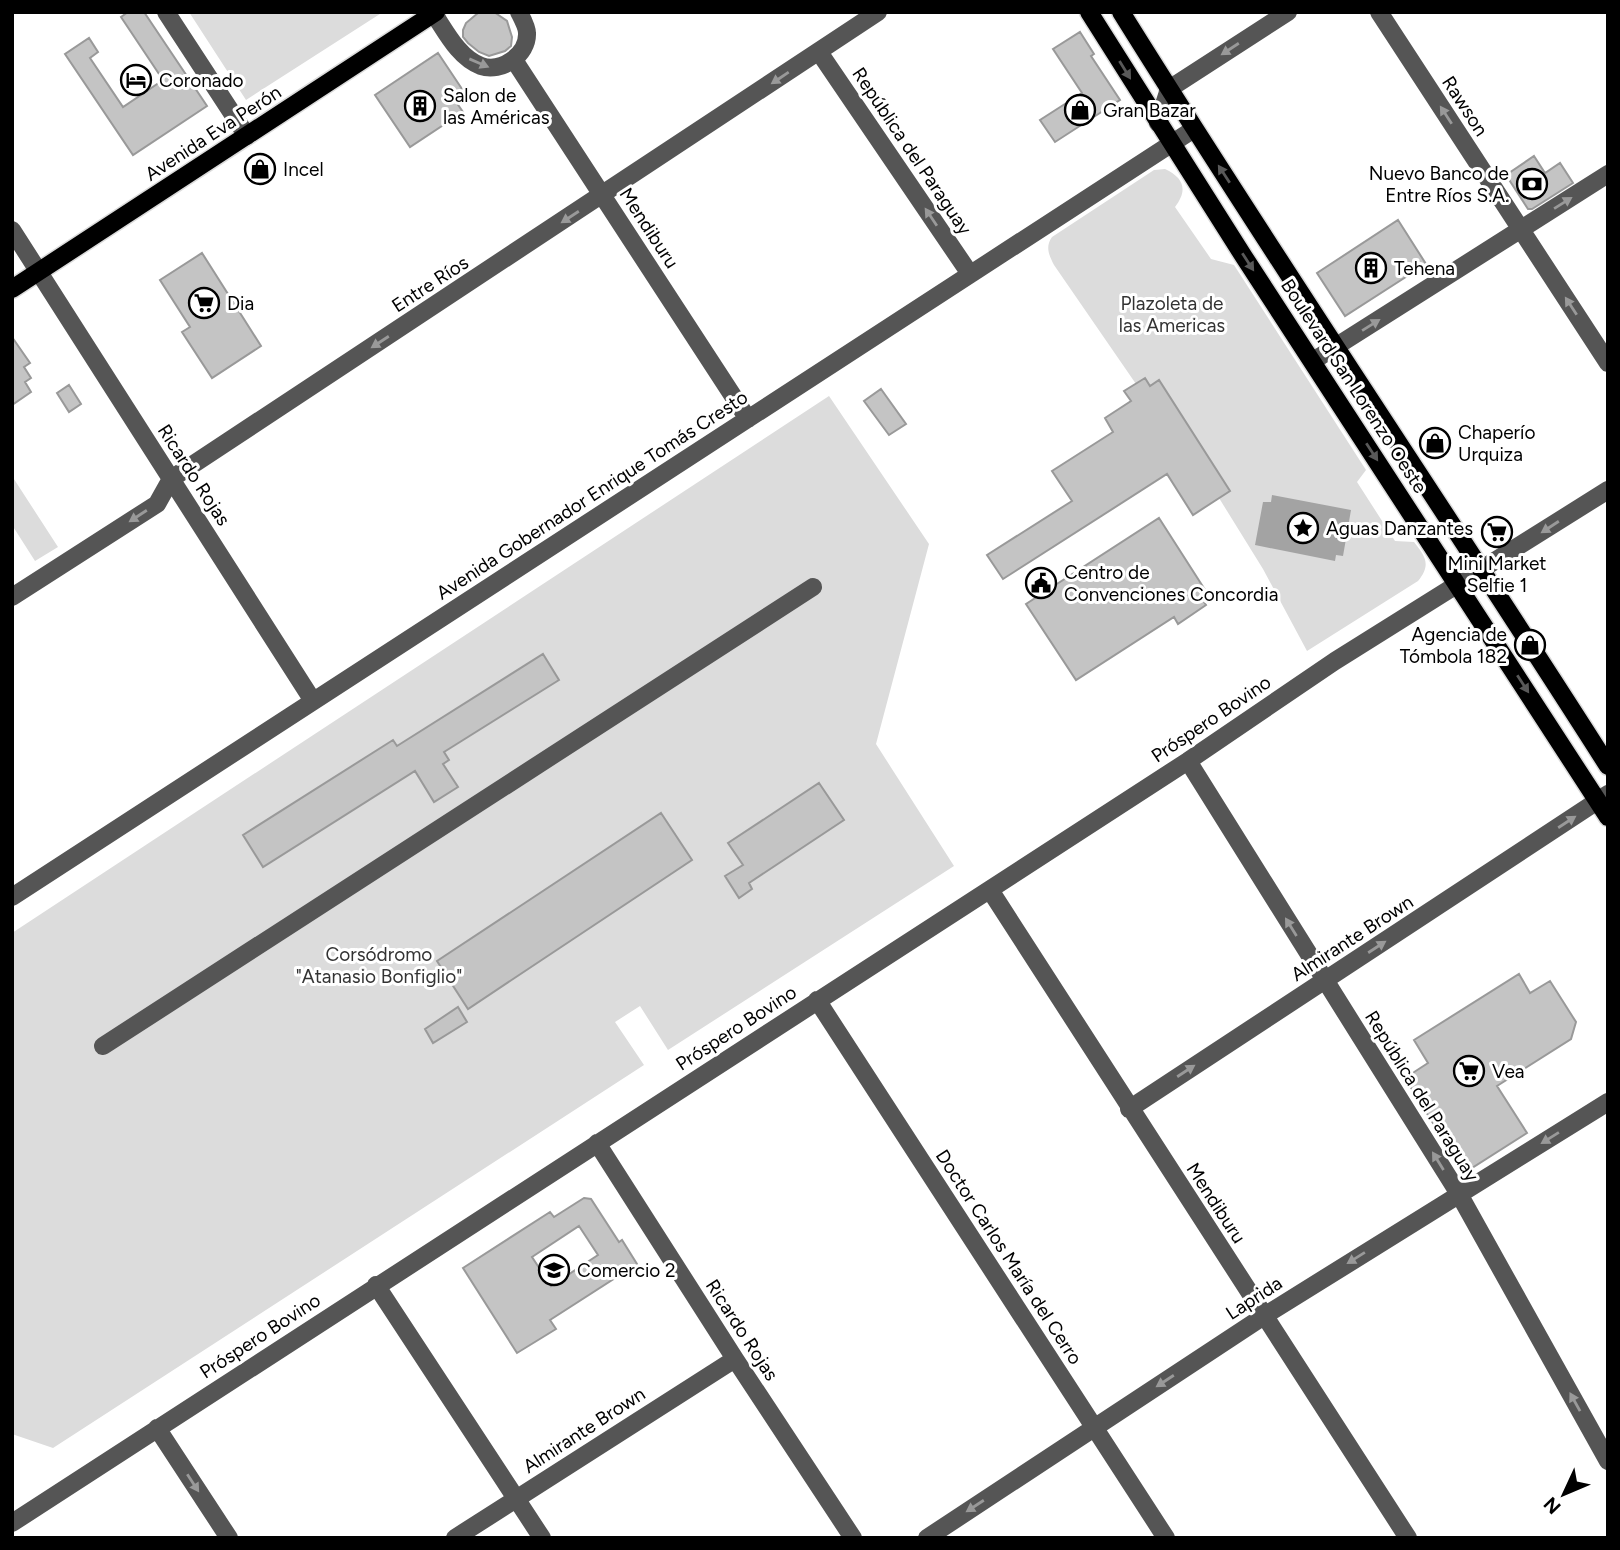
<svg xmlns="http://www.w3.org/2000/svg" width="1620" height="1550" font-family="Figtree,sans-serif">
<style>
.green{fill:#dcdcdc}
.water{fill:#a3a3a3}
.building{fill:#c4c4c4;stroke:#999;stroke-width:2;fill-rule:evenodd}
.lines{fill:none;stroke-linecap:round;stroke-linejoin:round}
.major-casing{stroke:#dbdbdb;stroke-width:21}
.minor{stroke:#555;stroke-width:18}
.major{stroke:#000;stroke-width:18}
.oneway{fill:#999}
.oneway2{fill:#595959}
.labels{text-anchor:middle;dominant-baseline:central;stroke-width:6;stroke-linejoin:round;paint-order:stroke}
.poi-label{font-size:19px;fill:#000;stroke:#fff;text-anchor:start}
.street-label{font-size:19px;fill:#000;stroke:#fff}
.park-label{font-size:19px;fill:#333;stroke:#fff}
</style>
<rect width="100%" height="100%" fill="#fff"/>
<!-- green -->
<path class="green" d="M189,12H383L246,100Z
M1165,169C1184,178 1188,190 1175,207L1211,259L1234,265L1366,470L1357,482L1395,541L1414,542C1426,557 1431,565 1418,581L1307,651L1263,569L1219,498L1230,491L1159,381L1150,386L1136,384L1054,265C1049,255 1045,247 1052,237L1154,170Z
M829,396L929,544L876,744L954,866L668,1050L640,1006L615,1022L644,1065L53,1448L12,1434V933Z
M12,476L58,547L35,561L12,525Z"/>
<!-- water -->
<path class="water" d="M1272,495L1351,510L1343,556L1336,555L1335,561L1255,545L1263,502H1271Z"/>
<!-- building -->
<path class="building" d="M128,12H144L207,106L133,155L65,54L89,38L98,52L90,58L123,107L163,80L121,17Z
M494,12L507,21L512,37L511,46L505,51L489,56L479,52L468,43L463,37V30L466,23L478,13Z
M1080,32L1094,54L1091,56L1120,100L1055,142L1040,120L1082,93L1053,49Z
M438,53L464,92L454,99L463,112L410,147L375,95Z
M1534,156L1545,173L1560,163L1573,183L1532,209H1528L1506,175Z
M1398,220L1426,264L1345,316L1317,273Z
M202,253L261,346L212,378L182,332L190,327L160,280Z
M12,337L30,363L24,367L31,378L25,382L31,392L12,405Z
M1145,378L1150,386L1159,380L1230,491L1193,515L1167,474L1003,579L987,555L1072,501L1052,471L1113,432L1105,418L1131,401L1124,391Z
M69,385L81,404L69,412L57,393Z
M881,389L906,424L889,435L864,401Z
M1159,518L1207,593L1201,597L1206,605L1178,624L1174,617L1076,680L1026,604Z
M543,654L559,680L444,752L449,760L443,764L458,787L434,802L415,771L263,867L243,835L393,740L397,746Z
M819,783L844,820L749,883L752,889L739,898L725,876L743,865L728,843Z
M661,813L692,860L468,1009L437,961Z
M1519,974L1530,993L1550,981L1576,1022L1571,1039L1497,1086L1527,1133L1464,1173L1405,1078L1428,1063L1414,1040Z
M458,1007L467,1022L433,1043L425,1029Z
M584,1198L591,1199L619,1242L622,1240L637,1264L550,1320L556,1329L517,1353L463,1268L550,1212L554,1217ZM579,1226L598,1255L551,1286L532,1257Z"/>
<g class="lines">
<!-- major casing -->
<g class="major-casing">
<path id="major" d="M1089,12L1244,257L1608,817
M1121,12C1279,266 1447,513 1608,766
M12,289L436,12"/>
</g>
<!-- minor -->
<path class="minor" d="M166,12L247,136
M1379,12L1608,363
M434,14C446,32 459,58 481,66C501,73 528,55 527,33C527,27 522,18 519,12
M819,52L970,274
M514,60L748,419
M1158,123L1169,89L1288,12
M12,230L313,701
M1313,361L1608,174
M12,597L157,504L171,479L878,12
M1188,761L1459,1194L1608,1461
M990,890L1408,1538
M12,897L1194,129
M817,1000L1166,1538
M103,1046L813,587
M1129,1109L1608,794
M597,1143L735,1359L853,1538
M376,1285L542,1538
M157,1428L229,1538
M12,1523L1188,761L1335,661L1608,490
M455,1538L735,1359
M927,1538L1264,1316L1608,1102"/>
<!-- major -->
<use href="#major" class="major"/>
</g>
<!-- one-way arrows -->
<defs><path id="oneway-solid" d="M-6-.8H1V-3.2L6.5 0L1 3.2V.8H-6Z" transform="scale(1.75)"/></defs>
<g class="oneway">
<use href="#oneway-solid" transform="translate(1230 49) rotate(147)"/>
<use href="#oneway-solid" transform="translate(479 63) rotate(23)"/>
<use href="#oneway-solid" transform="translate(780 78) rotate(146)"/>
<use href="#oneway-solid" transform="translate(1446 115) rotate(-123)"/>
<use href="#oneway-solid" transform="translate(1563 203) rotate(-32)"/>
<use href="#oneway-solid" transform="translate(570 217) rotate(147)"/>
<use href="#oneway-solid" transform="translate(931 217) rotate(-124)"/>
<use href="#oneway-solid" transform="translate(1571 306) rotate(-123)"/>
<use href="#oneway-solid" transform="translate(1371 325) rotate(-32)"/>
<use href="#oneway-solid" transform="translate(380 342) rotate(147)"/>
<use href="#oneway-solid" transform="translate(138 516) rotate(147)"/>
<use href="#oneway-solid" transform="translate(1550 527) rotate(147)"/>
<use href="#oneway-solid" transform="translate(1567 822) rotate(-33)"/>
<use href="#oneway-solid" transform="translate(1291 927) rotate(-122)"/>
<use href="#oneway-solid" transform="translate(1377 947) rotate(-33)"/>
<use href="#oneway-solid" transform="translate(1186 1071) rotate(-33)"/>
<use href="#oneway-solid" transform="translate(1550 1138) rotate(148)"/>
<use href="#oneway-solid" transform="translate(1438 1161) rotate(-122)"/>
<use href="#oneway-solid" transform="translate(1356 1258) rotate(148)"/>
<use href="#oneway-solid" transform="translate(1165 1381) rotate(147)"/>
<use href="#oneway-solid" transform="translate(1575 1402) rotate(-119)"/>
<use href="#oneway-solid" transform="translate(193 1483) rotate(57)"/>
<use href="#oneway-solid" transform="translate(975 1506) rotate(147)"/>
</g>
<g class="oneway2">
<use href="#oneway-solid" transform="translate(1125 70) rotate(58)"/>
<use href="#oneway-solid" transform="translate(1224 174) rotate(-123)"/>
<use href="#oneway-solid" transform="translate(1248 262) rotate(57)"/>
<use href="#oneway-solid" transform="translate(1372 452) rotate(57)"/>
<use href="#oneway-solid" transform="translate(1523 684) rotate(57)"/>
</g>
<!-- icons -->
<defs>
<g id="hotel-ring" transform="scale(1.575)"><circle r="9.5" fill="#fff" stroke="#000" stroke-width="1.5"/><path d="M-6-4.5h1.5V1H6V5H4.5V3h-9V5H-6ZM-4 0a1.8 1.8 0 1 1 3.6 0ZM.5 0V-2.5h3Q6-2.5 6 0Z" fill="#000"/></g>
<g id="building-ring" transform="scale(1.575)"><circle r="9.5" fill="#fff" stroke="#000" stroke-width="1.5"/><path d="M-4-6H4V6H1V3H-1V6H-4ZM-2.5-4.3h1.7v1.8h-1.7ZM.8-4.3h1.7v1.8H.8ZM-2.5-1h1.7V.8h-1.7ZM.8-1h1.7V.8H.8Z" fill="#000"/></g>
<g id="shop-ring" transform="scale(1.575)"><circle r="9.5" fill="#fff" stroke="#000" stroke-width="1.5"/><path d="M-5-2.5h2.3a2.7 3.5 0 0 1 5.4 0H5L5.5 6h-11ZM-1.5-2.5h3a1.5 2.3 0 0 0-3 0Z" fill="#000"/></g>
<g id="bank-ring" transform="scale(1.575)"><circle r="9.5" fill="#fff" stroke="#000" stroke-width="1.5"/><path d="M-6-4H6V4H-6ZM0-2.3a2.3 2.3 0 1 0 0 4.6a2.3 2.3 0 1 0 0-4.6Z" fill="#000"/></g>
<g id="supermarket-ring" transform="scale(1.575)"><circle r="9.5" fill="#fff" stroke="#000" stroke-width="1.5"/><path d="M-6-5.5h2.5l.6 2H6L4.5 2H-2.5L-4.4-4H-6ZM-1.5 3.2a1.3 1.3 0 1 0 .1 0ZM3 3.2a1.3 1.3 0 1 0 .1 0Z" fill="#000"/></g>
<g id="sight-ring" transform="scale(1.575)"><circle r="9.5" fill="#fff" stroke="#000" stroke-width="1.5"/><path d="M0-6L1.8-2.2L6-1.7L2.9 1.2L3.7 5.4L0 3.3L-3.7 5.4L-2.9 1.2L-6-1.7L-1.8-2.2Z" fill="#000"/></g>
<g id="civic-ring" transform="scale(1.575)"><circle r="9.5" fill="#fff" stroke="#000" stroke-width="1.5"/><path d="M-.6-6.5H3V-4.5H.6V-3L4-1V1h2V6H-6V1h2V-1L-.6-3ZM-1.2 2.5V6h2.4V2.5Z" fill="#000"/></g>
<g id="school-ring" transform="scale(1.575)"><circle r="9.5" fill="#fff" stroke="#000" stroke-width="1.5"/><path d="M0-5L7-2L0 1L-7-2ZM-4 1L0 2.5L4 1V4Q0 6-4 4Z" fill="#000"/></g>
</defs>
<g fill-rule="evenodd">
<use href="#hotel-ring" x="136" y="80"/>
<use href="#building-ring" x="420" y="106"/>
<use href="#shop-ring" x="1080" y="110"/>
<use href="#shop-ring" x="260" y="169"/>
<use href="#bank-ring" x="1532" y="184"/>
<use href="#building-ring" x="1371" y="268"/>
<use href="#supermarket-ring" x="204" y="303"/>
<use href="#shop-ring" x="1435" y="443"/>
<use href="#sight-ring" x="1303" y="528"/>
<use href="#supermarket-ring" x="1497" y="532"/>
<use href="#civic-ring" x="1041" y="583"/>
<use href="#shop-ring" x="1530" y="645"/>
<use href="#supermarket-ring" x="1469" y="1071"/>
<use href="#school-ring" x="554" y="1270"/>
</g>
<g class="labels">
<!-- poi labels -->
<g class="poi-label">
<text x="159" y="80">Coronado</text>
<text x="443" y="95">Salon de<tspan x="443" dy="22">las Américas</tspan></text>
<text x="1103" y="110">Gran Bazar</text>
<text x="283" y="169">Incel</text>
<text x="1509" y="173" text-anchor="end">Nuevo Banco de<tspan x="1509" dy="22">Entre Ríos S.A.</tspan></text>
<text x="1394" y="268">Tehena</text>
<text x="227" y="303">Dia</text>
<text x="1458" y="432">Chaperío<tspan x="1458" dy="22">Urquiza</tspan></text>
<text x="1326" y="528">Aguas Danzantes</text>
<text x="1497" y="563" text-anchor="middle">Mini Market<tspan x="1497" dy="22">Selfie 1</tspan></text>
<text x="1064" y="572">Centro de<tspan x="1064" dy="22">Convenciones Concordia</tspan></text>
<text x="1507" y="634" text-anchor="end">Agencia de<tspan x="1507" dy="22">Tómbola 182</tspan></text>
<text x="1492" y="1071">Vea</text>
<text x="577" y="1270">Comercio 2</text>
</g>
<!-- street labels -->
<g class="street-label">
<text transform="translate(1465 106) rotate(57)">Rawson</text>
<text transform="translate(213 133) rotate(-33)">Avenida Eva Perón</text>
<text transform="translate(912 151) rotate(56)">República del Paraguay</text>
<text transform="translate(649 228) rotate(57)">Mendiburu</text>
<text transform="translate(430 284) rotate(-33)">Entre Ríos</text>
<text transform="translate(1354 386) rotate(57)">Boulevard San Lorenzo Oeste</text>
<text transform="translate(194 475) rotate(57)">Ricardo Rojas</text>
<text transform="translate(592 495) rotate(-33)">Avenida Gobernador Enrique Tomás Cresto</text>
<text transform="translate(1211 719) rotate(-34)">Próspero Bovino</text>
<text transform="translate(1352 938) rotate(-33)">Almirante Brown</text>
<text transform="translate(736 1028) rotate(-33)">Próspero Bovino</text>
<text transform="translate(1422 1096) rotate(58)">República del Paraguay</text>
<text transform="translate(1216 1203) rotate(57)">Mendiburu</text>
<text transform="translate(1009 1257) rotate(57)">Doctor Carlos María del Cerro</text>
<text transform="translate(1254 1298) rotate(-33)">Laprida</text>
<text transform="translate(742 1330) rotate(57)">Ricardo Rojas</text>
<text transform="translate(260 1336) rotate(-33)">Próspero Bovino</text>
<text transform="translate(584 1430) rotate(-33)">Almirante Brown</text>
</g>
<!-- park labels -->
<g class="park-label">
<text x="1172" y="303">Plazoleta de<tspan x="1172" dy="22">las Americas</tspan></text>
<text x="379" y="954">Corsódromo<tspan x="379" dy="22">"Atanasio Bonfiglio"</tspan></text>
</g>
</g>
<!-- border -->
<rect width="1620" height="1550" fill="none" stroke="#000000" stroke-width="28"/>
<!-- north arrow -->
<g transform="translate(1564 1494) rotate(226)" stroke="#ffffff" stroke-width="5" paint-order="stroke">
<path d="M0-5L12 26L0 18L-12 26Z" fill="#000000"/>
<text y="-10" font-size="19" font-weight="bold" text-anchor="middle" fill="#000000">N</text>
</g>
</svg>
